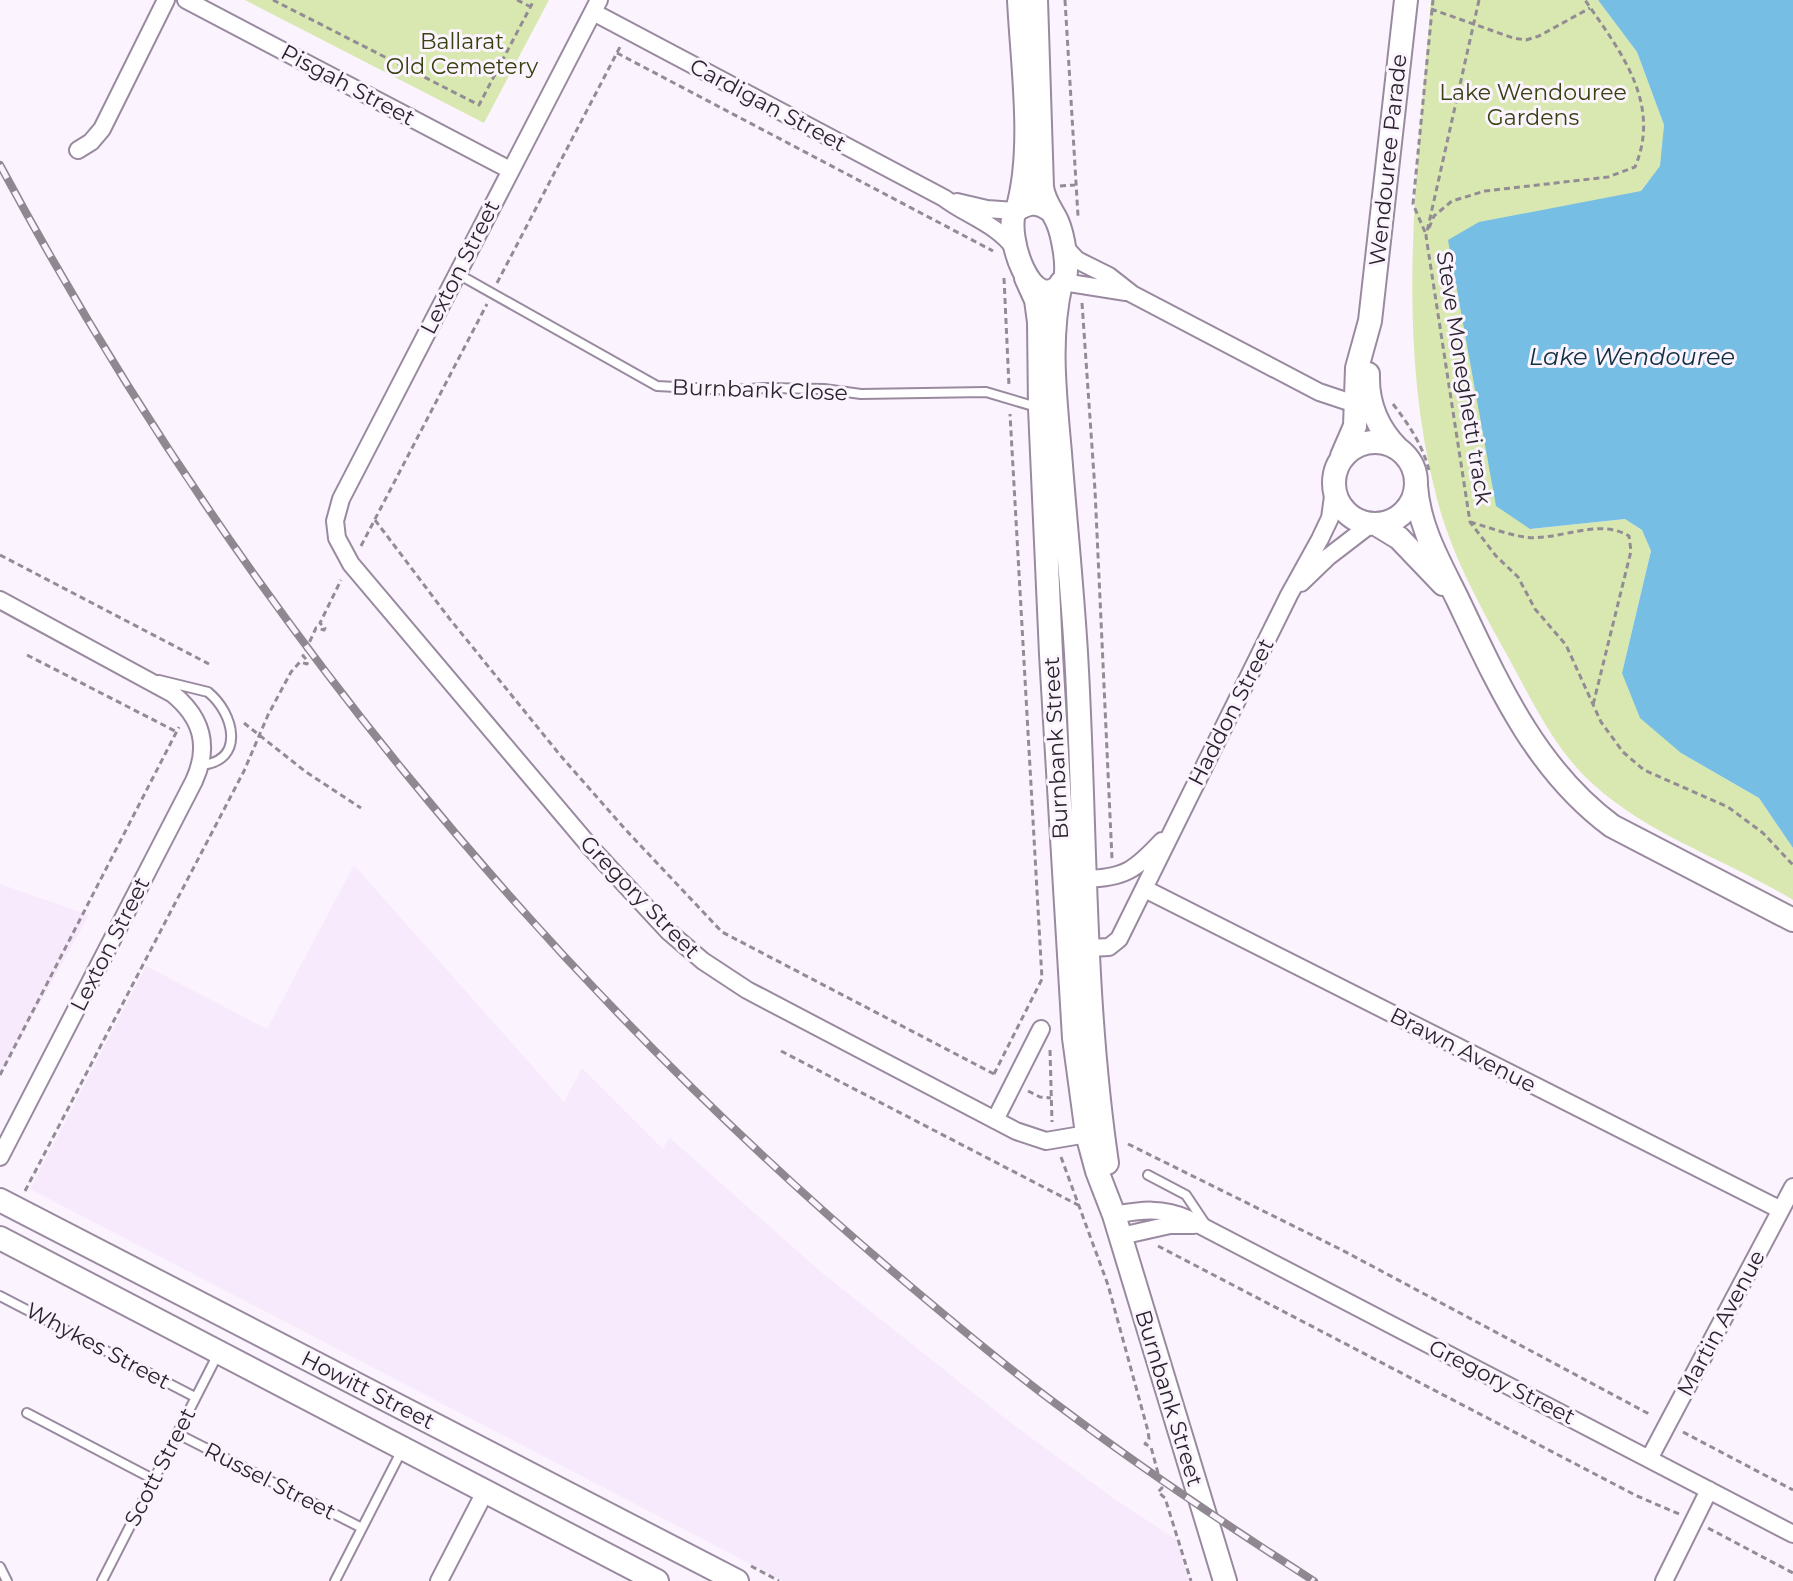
<svg xmlns="http://www.w3.org/2000/svg" width="1793" height="1581" font-family="Montserrat,sans-serif">
<style>
.built{fill:#f7eafc}
.green{fill:#d8e8b0}
.water{fill:#77bee5}
.lines{fill:none;stroke-linecap:round;stroke-linejoin:round}
.lane-casing{stroke:#9a8aa0;stroke-width:12}
.street-casing{stroke:#9a8aa0;stroke-width:20}
.secondary-casing{stroke:#9a8aa0;stroke-width:26}
.path{stroke:#938c95;stroke-width:3;stroke-dasharray:6 4;stroke-linecap:butt}
.lane{stroke:#fff;stroke-width:8}
.street{stroke:#fff;stroke-width:16}
.secondary{stroke:#fff;stroke-width:22}
.rail-casing{stroke:#8f8891;stroke-width:8}
.rail{stroke:#fbf4fe;stroke-width:5;stroke-dasharray:15;stroke-linecap:butt}
.labels{text-anchor:middle;dominant-baseline:central;stroke-width:6;stroke-linejoin:round;paint-order:stroke}
.park-label{font-size:22px;fill:#37410f;stroke:#fbf4fe}
.street-label{font-size:22px;fill:#2a242c;stroke:#fbf4fe}
.water-label{font-size:24px;font-style:italic;fill:#0f3041;stroke:#fbf4fe}
</style>
<rect width="100%" height="100%" fill="#fbf4fe"/>
<!-- built -->
<path class="built" d="M354,865L564,1102L582,1068L663,1149L669,1137L821,1272L1010,1422L1113,1498L1177,1540L1189,1581H783L30,1189L146,966L267,1029Z
M0,884L89,915L0,1075Z"/>
<!-- green -->
<path class="green" d="M245,0H549L484,123Z
M1431,0H1598L1637,52L1664,125L1661,166L1642,189L1531,529L1625,519L1642,530L1651,551L1622,673L1681,753L1759,798L1793,848V900C1729,861 1650,836 1594,785C1555,751 1532,700 1507,655C1479,604 1450,552 1436,495C1394,332 1418,165 1431,0Z"/>
<!-- water -->
<path class="water" d="M1598,0H1793V848L1759,798L1681,753L1640,718L1622,673L1651,551L1642,530L1625,519L1530,529L1496,506L1448,240L1479,222L1641,191L1660,166L1664,125L1637,52Z"/>
<g class="lines">
<!-- lane casing -->
<g class="lane-casing">
<path id="lane" d="M458,274L657,386L733,390L766,388L824,389L861,394L986,392L1040,408
M159,680L208,692C234,713 246,761 201,765
M1148,1175L1186,1195L1206,1225
M0,1296L195,1397
M27,1413L153,1479
M178,1434L362,1528
M0,1567L7,1581
M102,1581L218,1354
M335,1581L402,1450"/>
</g>
<!-- street casing -->
<g class="street-casing">
<path id="street" d="M186,0L510,170
M599,0L341,499L335,521L337,538L351,564L592,849L669,932L703,961L747,990L1016,1131L1046,1141L1087,1134
M593,12L944,198C968,216 997,224 1015,249
M78,150L91,142L102,129L166,0
M957,202L987,209L1015,211
M1064,246L1077,260L1109,276L1132,294L1319,392L1355,404
M1063,282L1126,292
M1301,583L1328,557L1371,524
M0,600L173,694C202,718 210,746 194,781L0,1157
M1085,879C1125,878 1135,870 1162,841
M1145,889L1781,1210
M1089,948L1109,947L1119,939L1289,595L1320,539L1330,518L1334,489
M995,1120L1041,1029
M1114,1215C1141,1210 1163,1207 1188,1219L1793,1534
M1121,1236L1170,1225H1194
M1649,1459L1793,1187
M439,1581L485,1492
M1664,1581L1709,1490"/>
</g>
<!-- secondary casing -->
<g class="secondary-casing">
<path id="secondary" d="M1036,0L1042,187C1044,201 1051,209 1057,221C1062,232 1071,272 1063,282C1032,320 1004,235 1015,211C1028,202 1037,201 1050,210
M1017,210C1035,150 1022,63 1019,0
M1026,278L1036,300L1039,322L1040,408L1051,654L1074,1038L1087,1134L1097,1171L1114,1215L1225,1581
M1061,283C1048,339 1055,396 1060,453C1065,519 1072,586 1076,653C1086,822 1082,994 1107,1163
M1368,374C1367,404 1377,428 1398,449
M1334 483a41 41 0 1 1 82 0a41 41 0 1 1-82 0Z
M1342,456L1355,426L1357,368L1370,321L1406,0
M1416,486C1419,528 1440,563 1458,600C1498,684 1535,769 1612,826L1793,920
M1376,524L1399,538L1443,584
M0,1200L737,1581
M0,1238L657,1581"/>
</g>
<!-- path -->
<path class="path" d="M273,0L479,105L534,0
M517,0L531,7
M1065,0L1078,216
M1479,0L1426,236L1470,522L1496,556L1518,577L1535,609L1566,645L1601,722L1623,752L1644,770L1728,807L1763,833L1793,865
M1431,9L1513,38L1526,40L1539,36L1590,8
M617,53L993,251
M1060,186L1075,185
M1429,228L1434,216L1452,201L1485,191L1608,177L1635,167C1662,103 1620,51 1585,0
M1425,232L1413,204L1433,0
M1004,278L1009,386
M497,283L621,45
M1082,303L1095,490L1112,859
M1393,404C1409,425 1422,444 1429,470
M375,520L449,618L560,755L624,828L722,932L996,1075
M1470,522C1488,527 1506,534 1524,537C1557,542 1598,517 1629,536L1631,551L1593,705
M361,546L487,304
M0,555L209,664
M27,655L175,731
M244,723L306,772L361,808
M1050,1050L1052,1122
M781,1051L1080,1206
M994,1074L1042,979L1010,414
M0,1075L179,727
M1028,1091L1040,1097L1051,1098
M1128,1144L1342,1250L1651,1415
M1061,1157L1108,1285L1148,1431L1149,1439L1145,1444L1151,1447L1162,1488L1158,1492L1165,1498L1191,1581
M25,1191L244,771L268,715L291,672L300,662L307,664L308,661L303,656L316,628L324,630L325,628L320,623L341,580
M1158,1246L1637,1496L1679,1514
M1683,1432L1793,1490
M1708,1528L1793,1573
M751,1566L779,1581"/>
<!-- lane -->
<use href="#lane" class="lane"/>
<!-- street -->
<use href="#street" class="street"/>
<!-- secondary -->
<use href="#secondary" class="secondary"/>
<!-- rail casing -->
<g class="rail-casing">
<path id="rail" d="M0,165C229,592 539,974 910,1286C960,1328 1010,1370 1063,1409C1144,1470 1228,1526 1314,1581"/>
</g>
<!-- rail -->
<use href="#rail" class="rail"/>
</g>
<g class="labels">
<!-- park labels -->
<g class="park-label">
<text x="462" y="41">Ballarat<tspan x="462" dy="25">Old Cemetery</tspan></text>
<text x="1533" y="92">Lake Wendouree<tspan x="1533" dy="25">Gardens</tspan></text>
</g>
<!-- street labels -->
<g class="street-label">
<text transform="translate(348 85) rotate(28)">Pisgah Street</text>
<text transform="translate(768 105) rotate(28)">Cardigan Street</text>
<text transform="translate(1388 160) rotate(-84)">Wendouree Parade</text>
<text transform="translate(460 267) rotate(-63)">Lexton Street</text>
<text transform="translate(1464 378) rotate(81)">Steve Moneghetti track</text>
<text transform="translate(760 390) rotate(2)">Burnbank Close</text>
<text transform="translate(1231 712) rotate(-63)">Haddon Street</text>
<text transform="translate(1056 748) rotate(-93)">Burnbank Street</text>
<text transform="translate(640 897) rotate(46)">Gregory Street</text>
<text transform="translate(110 944) rotate(-63)">Lexton Street</text>
<text transform="translate(1463 1050) rotate(27)">Brawn Avenue</text>
<text transform="translate(1721 1323) rotate(-62)">Martin Avenue</text>
<text transform="translate(98 1346) rotate(28)">Whykes Street</text>
<text transform="translate(1502 1382) rotate(27)">Gregory Street</text>
<text transform="translate(368 1390) rotate(27)">Howitt Street</text>
<text transform="translate(1169 1398) rotate(73)">Burnbank Street</text>
<text transform="translate(160 1467) rotate(-63)">Scott Street</text>
<text transform="translate(270 1481) rotate(27)">Russel Street</text>
</g>
<!-- water labels -->
<g class="water-label">
<text x="1632" y="356">Lake Wendouree</text>
</g>
</g>
</svg>
